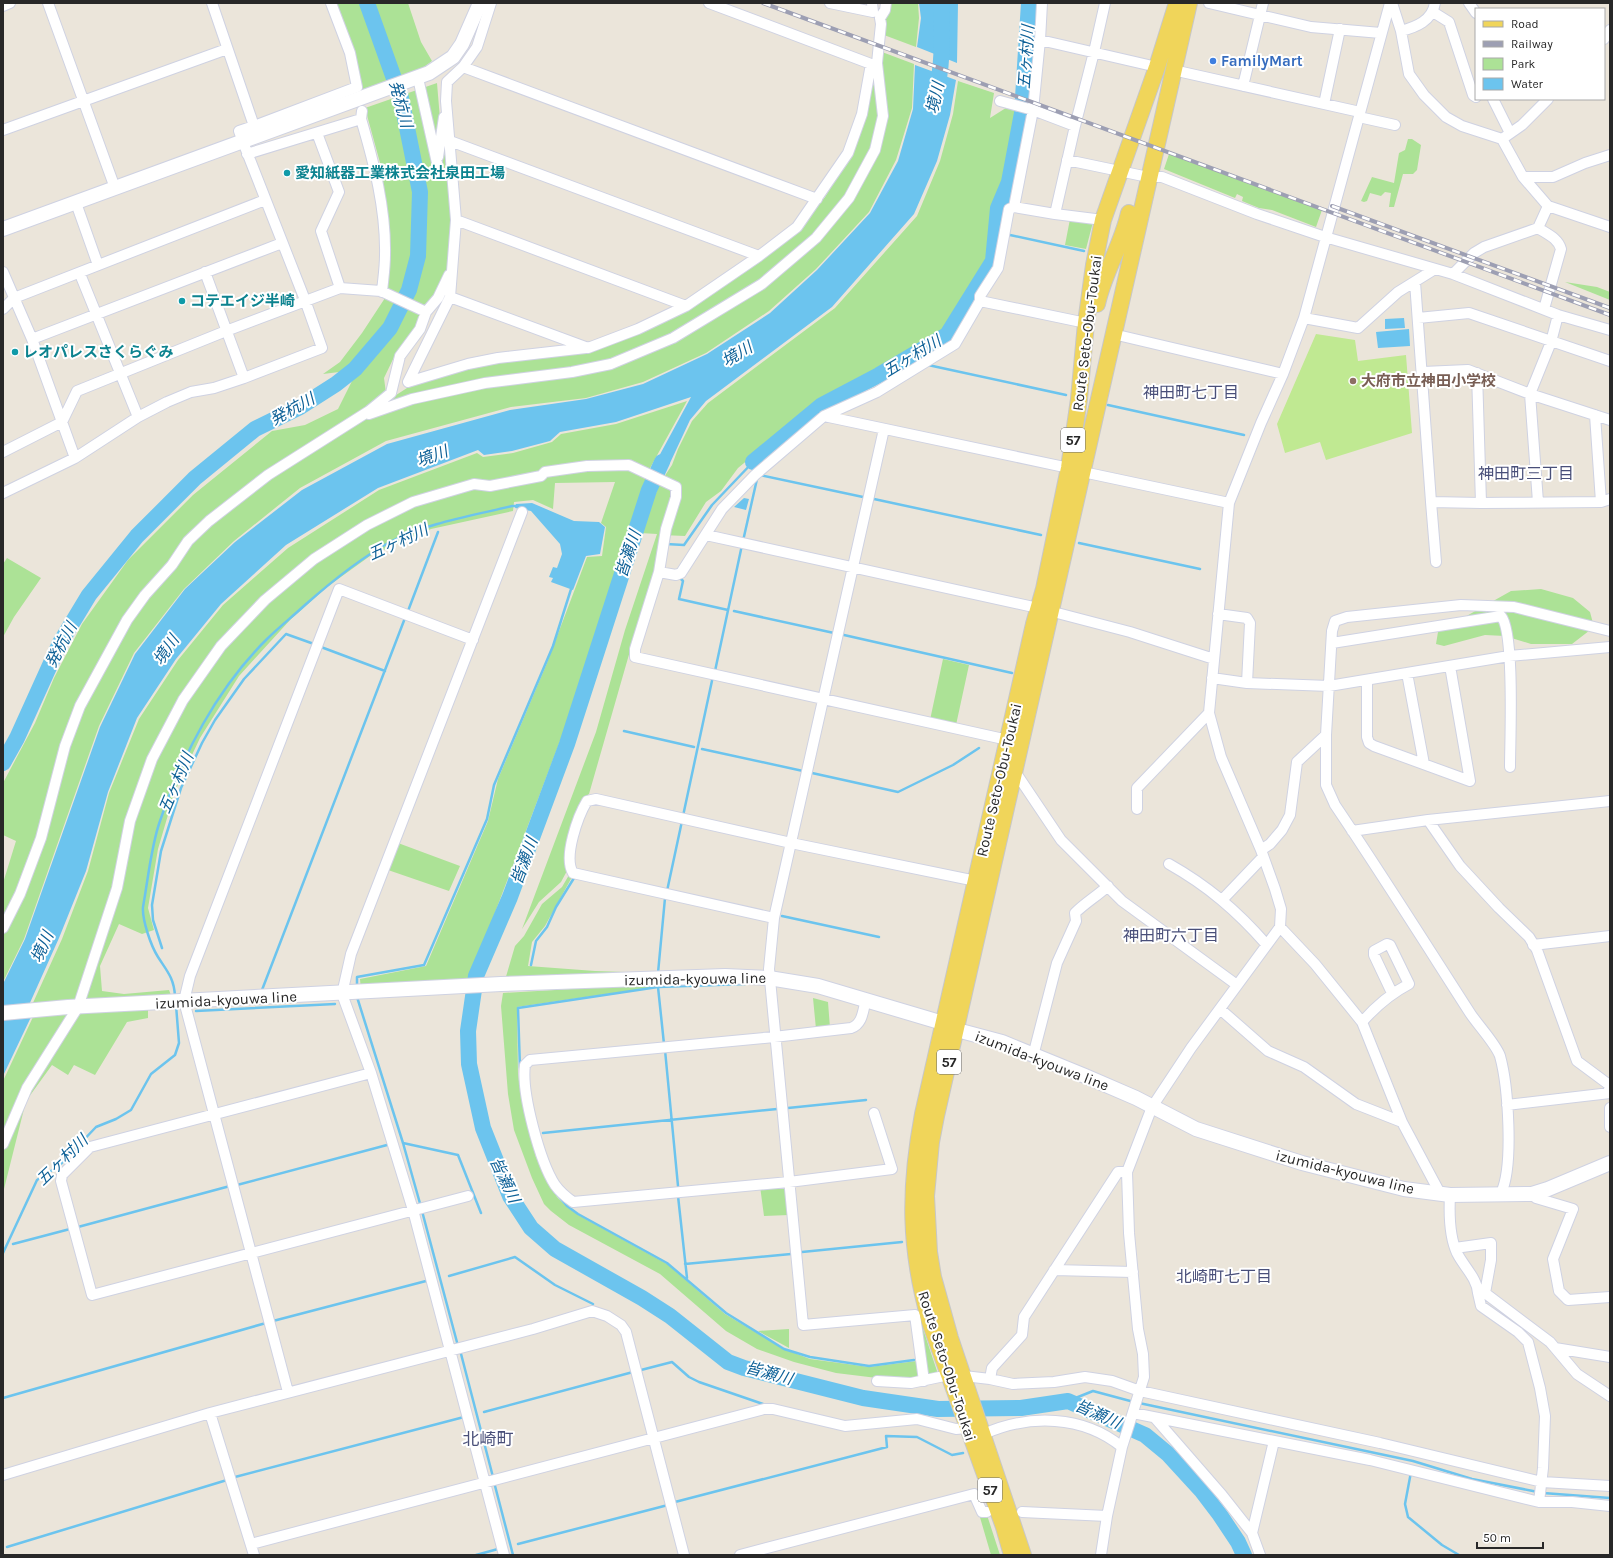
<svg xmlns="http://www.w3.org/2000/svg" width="1613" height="1558" font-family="Karla,'Noto Sans JP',sans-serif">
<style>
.green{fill:#ace296}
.pitch{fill:#c0e992}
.water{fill:#6cc4ee}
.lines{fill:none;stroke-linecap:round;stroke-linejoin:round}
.stream{stroke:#6cc4ee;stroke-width:2.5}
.river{stroke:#6cc4ee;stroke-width:16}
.street-casing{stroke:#cfd2e2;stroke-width:12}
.secondary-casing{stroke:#cfd2e2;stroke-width:16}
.primary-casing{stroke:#c7c7c7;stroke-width:18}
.street{stroke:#fff;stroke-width:10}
.secondary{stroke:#fff;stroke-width:14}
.primary{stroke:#f0d55a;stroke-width:16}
.rail-casing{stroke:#9d9fb3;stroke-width:4}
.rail{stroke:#fff;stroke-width:2.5;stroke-dasharray:8;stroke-linecap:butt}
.shop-dot{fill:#3f7fe0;stroke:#fff;stroke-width:1.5}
.culture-dot{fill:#0f9aa8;stroke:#fff;stroke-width:1.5}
.education-dot{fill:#8d6e63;stroke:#fff;stroke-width:1.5}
.labels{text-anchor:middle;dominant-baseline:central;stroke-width:4;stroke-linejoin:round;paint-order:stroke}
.shield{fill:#fff;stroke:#686868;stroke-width:1}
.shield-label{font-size:14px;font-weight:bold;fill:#282828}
.shop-label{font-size:15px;font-weight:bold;fill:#366cbe;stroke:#fff;text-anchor:start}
.culture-label{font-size:15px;font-weight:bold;fill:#0d838f;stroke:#fff;text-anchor:start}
.street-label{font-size:15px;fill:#282828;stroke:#fff}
.education-label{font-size:15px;font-weight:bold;fill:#785e54;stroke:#fff;text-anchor:start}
.water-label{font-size:16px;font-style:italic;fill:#0e6197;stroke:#fff}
.neighbourhood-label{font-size:16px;fill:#494f79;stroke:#fff}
.quarter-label{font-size:17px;fill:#494f79;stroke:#fff}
</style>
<rect width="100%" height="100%" fill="#ebe5da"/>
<!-- green -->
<path class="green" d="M334,3H408L421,42L432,61L420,70L361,90L352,52Z
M888,3H918L919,18L916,47L884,35Z
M882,52L914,64L912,108L896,160L869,212L816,269L769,311L706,353L643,382L586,398L511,407L386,441L300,488L234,541L184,589L134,653L99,726L24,939L3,982V883L16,841L3,835V783L35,723L54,678L82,624L128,560L193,495L272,431L305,425L338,409L352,381L390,336L408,308L422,315L417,327L396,353L384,378L387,401L407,388L471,367L587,351L643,332L690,308L798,229L825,197L850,156L874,72Z
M958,81L994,93L990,118L1009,106L1016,108L1007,182L994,207L989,259L944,332L877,373L819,401L738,468L721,491L706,502L685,536L662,535L656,571L630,651L589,794L585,797L568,869L561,882L539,902L522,929L596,732L625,630L657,534L640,533L660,483L672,465L678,449L692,421L708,403L835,308L917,216L940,161L953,114Z
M437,83L440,119L447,141L453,220L449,267L436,294L424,306L386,289L387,224L382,170L365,108Z
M1408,139H1412L1421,145L1417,170L1413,174H1403L1394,207H1389L1391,193L1385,192L1381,196L1370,193L1367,201L1364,202L1361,201L1372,177L1394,183L1399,153L1405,150Z
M1169,154L1322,210L1316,227L1272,210L1259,208L1242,201L1243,197L1237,194L1235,198L1164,169Z
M1070,219L1093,222L1086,249L1065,245Z
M1565,282L1597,287L1610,292V300Z
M385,298L398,303L373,340L347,371L323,374L340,362L362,333Z
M687,401L649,470L571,712L468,984L361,990L360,979L426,966L488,821L498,779L547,663L587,557L602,556L606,527L601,523L615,482L555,483L553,509L533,500L514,502L513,511L431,529L370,556L327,587L291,619L239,676L200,738L175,791L158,849L148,908L154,930L142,934L119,924L100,966L102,991L124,994L169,990L172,998L32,1005L62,939L88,871L109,793L139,719L178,660L223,605L288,548L379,490L477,453L483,457L513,453L552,442L561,434L616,424Z
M7,558L41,578L14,617L3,637V564Z
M1541,589L1573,598L1590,612L1594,627L1572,644H1531L1505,636L1485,635L1444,646L1436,644L1438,632L1511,591Z
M943,659L969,665L956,725L930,720Z
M398,843L460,866L449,891L388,870Z
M569,875L572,877L545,926L532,942L528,966L595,971L655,973L505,980L515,946L524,936L542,904L562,887Z
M656,984L655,987L517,1007L518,1074L522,1103L536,1157L547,1182L557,1197L567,1207L580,1216L667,1264L725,1314L784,1349L810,1359L869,1367L917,1361L918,1375L915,1378H877L836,1373L794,1362L757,1349L726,1331L660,1274L569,1225L551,1211L544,1204L532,1178L514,1130L508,1094L501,1006L503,993Z
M813,998L828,1002L830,1028L816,1029Z
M148,1009V1018L127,1022L95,1075L74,1065L68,1075L52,1065L26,1101L3,1193V1081L33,1017Z
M760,1186L786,1187L789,1215L764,1216Z
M919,1317L938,1374L927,1378Z
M789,1329V1348L758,1331Z
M979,1514L987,1515L1000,1555H991Z"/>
<!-- pitch -->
<path class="pitch" d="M1316,334L1355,340L1358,361L1406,355L1412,433L1326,460L1320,442L1285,453L1277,424Z"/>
<!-- water -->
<path class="water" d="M919,3H958L957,63L917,47L921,18Z
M915,65L956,80L950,115L937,161L914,214L832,307L706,401L690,420L670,463L662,475L651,471L691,397L616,422L560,432L550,441L512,451L484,455L478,450L378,488L286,545L221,604L176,659L137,718L108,792L86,871L59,938L29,1005L3,1006V984L25,939L100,727L135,654L185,589L235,542L302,490L387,444L510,410L586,399L643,384L707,354L770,313L817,270L870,213L898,161L913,109Z
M1404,318L1405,328L1385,329V319Z
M1409,329L1410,346L1378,348L1376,332Z
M744,498L749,499L746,510L734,507Z
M532,503L574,521L599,522L605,527L600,554L586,556L573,590L551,582L553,578L549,577L553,567L557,568L562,554L560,544L531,511L515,508L516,504Z
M31,1017L3,1076V1019Z"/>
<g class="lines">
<!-- stream -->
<path class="stream" d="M996,232L1001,233
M1010,235L1084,251
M921,351L923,357
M928,365L1066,395
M1108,405L1244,435
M760,475L863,497
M874,499L1041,535
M743,541L757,479
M1079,543L1200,569
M666,544L684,545L712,505L753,462L756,470
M681,579L683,581L679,599L728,610
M408,611L438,532
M734,611L834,633
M844,635L1012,673
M321,647L385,671
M715,671L742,545
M624,731L694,747
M702,749L803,771
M812,773L898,792L953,765L979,748
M683,816L713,676
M667,891L682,821
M782,916L879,937
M162,948L153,920L152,905L161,851L181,788L202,743L215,720L244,679L286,634L314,644
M531,965L536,941L547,927L556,907L574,878
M658,973L665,898
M357,986V977L424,965L487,819L494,785L553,646L572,586
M658,987L664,1044
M262,990L405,618
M175,996C174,978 167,971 158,957C151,946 142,920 143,907C148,880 151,846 160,821C182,756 217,688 267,639C279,627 292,617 305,605C331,582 359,559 390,542C427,523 471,516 512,506H517
M357,997L403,1143L421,1207
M196,1011L335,1004
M665,1050L678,1186
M520,1068L518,1008L658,987L745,984
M788,1108L866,1100
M543,1133L777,1109
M403,1143L458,1155L481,1213
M237,1185L387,1145
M554,1191L567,1206L578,1214L667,1263L726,1313L784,1349L810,1357L869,1366L914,1360
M678,1196L687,1278
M422,1211L458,1346
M78,1227L230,1186
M13,1244L70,1229
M802,1252L902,1242
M3,1253L37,1180L60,1165L96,1127L116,1119L131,1110L151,1074L175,1055L179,1043L176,1005
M685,1264L791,1254
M449,1276L515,1257L555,1285L593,1304
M273,1321L426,1281
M460,1350L493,1477
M641,1370L672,1362L689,1377L699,1382L763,1404
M3,1398L266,1323
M1068,1401L1093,1391L1134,1402
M1139,1403L1413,1461L1472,1479L1538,1492
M484,1412L633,1372
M1411,1472L1405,1504L1408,1517L1442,1545L1459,1555
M235,1477L464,1417
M494,1482L513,1555
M1543,1493L1610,1498
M675,1502L887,1447L886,1436L917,1437L952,1455L963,1453
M518,1544L668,1505
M7,1547L227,1480
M476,1555L498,1549"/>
<!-- river -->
<path class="river" d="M936,95C943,64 943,34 941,3
M662,462L649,490L567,744L510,897L476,976L468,1031L469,1064L483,1128L510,1196L531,1228L555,1249L642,1298L670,1316L728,1362L744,1368L863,1398L938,1409L1021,1408L1068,1401L1145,1435L1168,1454L1201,1490L1220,1515L1238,1542L1244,1555
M753,462L822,405L879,375L947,335L993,261L998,208L1009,182L1022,113L1029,3
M3,763L17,738L60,643L89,595L137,536L195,478L255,429L300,407L336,384L355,369L390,328L409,290L418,256L420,192L401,98L367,3"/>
<!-- street casing -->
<g class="street-casing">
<path id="street" d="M48,3L115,188
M212,3L254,126L239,131L243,142L305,300L322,348L244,378
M491,3L477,47L463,67L447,82L446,101L456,220L450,297L588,348L638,329L686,306L759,256L797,227L848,153L862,114L871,64L709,3
M830,3L873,12L872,3
M1209,3L1311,27L1381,33
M1392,3L1401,31L1409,74L1424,95L1446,117L1462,126L1502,139L1523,177L1548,206L1610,227
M1469,3L1476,13
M3,6L10,3
M1433,12L1449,22L1473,95L1476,97
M1401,31C1416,27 1432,21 1435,3
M1604,39L1610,30
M1040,40L1157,67
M463,67L817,199
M1173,70L1360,112
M418,78L437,163
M1243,86L1263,3
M1493,99L1510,133
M1000,101L1033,110L1075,126L1055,214L1014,207L1009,209L998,268L980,296V301L1086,323
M1324,104L1340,29
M362,111L361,119C374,163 386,209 385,255C385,268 383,280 382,292
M1359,117L1395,125
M254,126L357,87L350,53L331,3
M1075,126L1094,52L1105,3
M3,130L227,49
M317,133L339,192L321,231L340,288
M1502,139L1522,125L1548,99
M450,141L759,256
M247,154L361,119
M438,157L444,117
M1067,160L1148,177H1162L1257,214L1325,237L1453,274L1558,315L1610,330
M1523,177H1553L1585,163L1610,155
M76,203L98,265
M1014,207L1033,110L1040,40L1042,3
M1055,214L1103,220
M456,220L686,306
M1538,228C1547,234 1558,238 1561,249L1544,309
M3,272L32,339L75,458L3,493
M1453,274L1474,253L1484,247L1538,228L1548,206
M1415,282L1431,502L1481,503L1601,502L1610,499
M450,297L408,382L468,364L498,358L586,348
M3,309L14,298L265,200
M426,312L438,298L449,275
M1304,318L1358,328L1398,292L1435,269
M1418,318L1469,313L1610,361
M1113,334L1283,374
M32,339L282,243
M1423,372L1468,370L1530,394L1610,420
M1477,373L1481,503
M369,414L412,399L485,383L572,372L611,364L673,338L762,284L816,238L849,198L875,150L883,116L877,63L881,24L880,18L885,10L886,3
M1595,415L1601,502
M824,416L877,392L955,344L980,301
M138,417L167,402L191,392L214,388L244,378L205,272
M884,429L774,918L769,969L803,1325L915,1315L924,1381
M3,452L62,422L77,391L226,331L340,288L381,291L426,312L420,329L400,356L391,393L369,411L268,475L209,521L188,541L172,565L145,595L127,620L80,706L65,746L41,838L20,894L3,928
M75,458L138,417L80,274
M1083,472L1229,503
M1431,502L1436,562
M1538,502L1530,394L1551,342L1558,315
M706,535L1038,608L1130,632L1214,659
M659,572L676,575L681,573L722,509L755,475L824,416L1069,468
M1218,614L1247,618L1250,623L1247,683
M1332,643L1501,616C1515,632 1510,740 1510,767
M1407,673L1424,764
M1212,678L1247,683L1329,686L1509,656L1610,647
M1367,680V737L1369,743L1374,746L1470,781L1450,666
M1014,770L1061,840L1122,901L1237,985
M1137,809V788L1209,713
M1428,820L1460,866L1499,908L1529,937L1537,950L1577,1061L1608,1084L1610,1091
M1352,831L1428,820L1610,801
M1261,850L1270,844L1282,830L1290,815L1297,762L1326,735
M1169,864C1208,886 1237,911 1266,944
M1222,900L1263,857
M774,918L573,873C563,857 578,816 587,801L596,799L791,843L976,881
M1280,927L1315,964L1362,1022L1402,1122L1441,1195
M1533,945L1610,936
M866,999C863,1010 863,1024 851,1028L774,1037L530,1060L525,1065C521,1092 540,1162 555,1185C560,1192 566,1197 573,1202L789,1182L892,1169L874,1113
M1220,1009L1268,1051L1304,1067L1356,1104L1402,1122
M1362,1022C1376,1006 1390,994 1409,984L1390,945L1387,944L1374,951V955L1392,993
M1033,1056L1057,963L1076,921L1075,913C1085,903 1097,896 1108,886
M371,1073L90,1147L62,1175L61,1181L92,1295L468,1196
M1507,1105L1610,1093
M1610,1108V1127
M3,1144L27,1088L78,1007L117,888L130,821L152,759L183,700L221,646L265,600L314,559L367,525L413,502L474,484L490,486L541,476L545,472L587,466L629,465L676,487V497L666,529L659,572L635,649V657L1008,740
M1501,1193C1514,1166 1508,1085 1500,1056C1496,1044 1477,1024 1470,1013C1425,943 1381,873 1335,805L1326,785V735L1332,631L1335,621L1347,617L1461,605L1514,607L1610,631
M1532,1194L1536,1198L1573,1209L1553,1259L1559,1291L1568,1300L1610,1297
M1450,1195C1449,1214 1449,1236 1457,1253C1464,1267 1477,1278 1478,1293
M1455,1248L1491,1243V1260L1485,1293
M1054,1270L1133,1272
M1555,1348L1610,1357
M964,1376L990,1379L1013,1384L1054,1382L1085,1377L1112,1381L1140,1391L1380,1443L1542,1482L1610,1486
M990,1379L992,1368L1022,1335L1024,1317L1118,1172H1127
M877,1381L911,1383L949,1375
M288,1392L184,1001L190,976L339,589L473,640
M210,1413L254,1555
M1133,1413L1370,1460L1539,1502H1572L1610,1506
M1155,1418L1222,1495L1252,1533L1260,1555
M984,1434C1029,1414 1083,1415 1122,1447
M3,1475L210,1413L533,1329L592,1311L607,1316L621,1325L626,1332L684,1555
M1539,1502L1543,1468L1545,1416L1540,1388L1528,1342L1518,1332L1481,1306L1478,1293H1485L1550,1342L1577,1374L1610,1396
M1022,1512L1107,1516
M1252,1533L1274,1441
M251,1544L764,1409H773L845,1426L917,1419L956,1429L967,1428
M504,1555L413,1210L371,1073L342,994L351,954L522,512
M740,1555L974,1494L982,1512H987
M1101,1555L1107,1516L1122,1447L1144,1377L1143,1354L1138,1329L1129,1233L1127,1172L1152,1107L1191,1048L1280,927L1281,909L1275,889L1261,850L1221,757L1209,713L1229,503L1261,423L1283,374L1304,318L1390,3"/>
</g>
<!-- secondary casing -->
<g class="secondary-casing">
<path id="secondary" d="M3,229L429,73L453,57L462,44L480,3
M3,1013L68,1007L501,984L725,976L769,978L818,986L943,1023L957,1030L1002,1042L1085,1076L1136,1098L1196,1129L1302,1163L1404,1189L1450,1195L1532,1194L1548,1189L1610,1163"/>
</g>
<!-- primary casing -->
<g class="primary-casing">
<path id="primary" d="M1097,304C1104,272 1122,245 1129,213
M1012,1555L1004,1527L930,1322C909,1248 909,1189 923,1114L1034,624L1044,589L1069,468L1079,399L1086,323L1094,265L1103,220L1157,67L1177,3
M1023,1555L950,1338L933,1277L929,1252L926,1196L931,1142L936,1116L1189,3"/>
</g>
<!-- street -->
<use href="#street" class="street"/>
<!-- secondary -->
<use href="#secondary" class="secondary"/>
<!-- primary -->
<use href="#primary" class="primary"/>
<!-- rail casing -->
<g class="rail-casing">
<path id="rail" d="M763,3L1610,315
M1332,206L1610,308"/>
</g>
<!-- rail -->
<use href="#rail" class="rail"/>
</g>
<!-- markers -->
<circle class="shop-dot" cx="1213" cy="61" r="4"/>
<g class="culture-dot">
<circle cx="287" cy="173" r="4"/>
<circle cx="182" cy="301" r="4"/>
<circle cx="15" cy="352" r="4"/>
</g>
<circle class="education-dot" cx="1353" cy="381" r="4"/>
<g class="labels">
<!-- shield labels -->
<g class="shield">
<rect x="1061" y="428" width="24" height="24" rx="3"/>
<rect x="937" y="1050" width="24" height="24" rx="3"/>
<rect x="978" y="1478" width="24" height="24" rx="3"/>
</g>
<g class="shield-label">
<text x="1073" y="440">57</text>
<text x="949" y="1062">57</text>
<text x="990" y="1490">57</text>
</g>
<!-- shop labels -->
<g class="shop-label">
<text x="1221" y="61">FamilyMart</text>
</g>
<!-- culture labels -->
<g class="culture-label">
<text x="295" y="173">愛知紙器工業株式会社泉田工場</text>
<text x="190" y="301">コテエイジ半崎</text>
<text x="23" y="352">レオパレスさくらぐみ</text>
</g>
<!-- street labels -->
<g class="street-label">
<text transform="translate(1087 333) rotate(-83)">Route Seto-Obu-Toukai</text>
<text transform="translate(999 780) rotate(-77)">Route Seto-Obu-Toukai</text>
<text transform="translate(695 979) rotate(-1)">izumida-kyouwa line</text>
<text transform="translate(226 1000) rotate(-3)">izumida-kyouwa line</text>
<text transform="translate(1042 1061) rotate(21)">izumida-kyouwa line</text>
<text transform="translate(1345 1172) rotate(14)">izumida-kyouwa line</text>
<text transform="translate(947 1366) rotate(72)">Route Seto-Obu-Toukai</text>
</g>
<!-- education labels -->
<g class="education-label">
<text x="1361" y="381">大府市立神田小学校</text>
</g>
<!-- water labels -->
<g class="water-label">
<text transform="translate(1026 57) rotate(-86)">五ヶ村川</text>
<text transform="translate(935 98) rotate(-77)">境川</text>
<text transform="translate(401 104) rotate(75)">発杭川</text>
<text transform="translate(737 354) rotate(-31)">境川</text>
<text transform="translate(912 356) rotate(-31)">五ヶ村川</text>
<text transform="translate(292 409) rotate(-29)">発杭川</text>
<text transform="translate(432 456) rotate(-21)">境川</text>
<text transform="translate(398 542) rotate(-25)">五ヶ村川</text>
<text transform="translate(628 554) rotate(-72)">皆瀬川</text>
<text transform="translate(61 645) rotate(-62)">発杭川</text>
<text transform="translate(166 650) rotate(-56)">境川</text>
<text transform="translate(176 783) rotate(-67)">五ヶ村川</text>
<text transform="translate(524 861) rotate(-70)">皆瀬川</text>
<text transform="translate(42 947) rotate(-66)">境川</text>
<text transform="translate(62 1160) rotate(-44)">五ヶ村川</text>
<text transform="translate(505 1180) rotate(65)">皆瀬川</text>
<text transform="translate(769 1373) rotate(15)">皆瀬川</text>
<text transform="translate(1098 1414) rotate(24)">皆瀬川</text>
</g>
<!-- neighbourhood labels -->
<g class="neighbourhood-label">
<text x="1191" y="392">神田町七丁目</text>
<text x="1526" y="473">神田町三丁目</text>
<text x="1171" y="935">神田町六丁目</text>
<text x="1224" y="1276">北崎町七丁目</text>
</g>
<!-- quarter labels -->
<g class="quarter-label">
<text x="488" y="1439">北崎町</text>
</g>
</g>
<!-- border -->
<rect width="1613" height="1558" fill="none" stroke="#282828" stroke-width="8"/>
<!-- legend -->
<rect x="1475" y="8" width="130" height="92" fill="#ffffff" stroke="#a9a9a9"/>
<rect x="1483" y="21" width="20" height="6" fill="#f0d55a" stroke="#a9a9a9"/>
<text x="1511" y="28" font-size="12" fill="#282828">Road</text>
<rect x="1483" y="41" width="20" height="6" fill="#9d9fb3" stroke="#a9a9a9"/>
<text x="1511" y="48" font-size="12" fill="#282828">Railway</text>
<rect x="1483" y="58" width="20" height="12" fill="#ace296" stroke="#a9a9a9"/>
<text x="1511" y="68" font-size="12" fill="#282828">Park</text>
<rect x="1483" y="78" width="20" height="12" fill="#6cc4ee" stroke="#a9a9a9"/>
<text x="1511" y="88" font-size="12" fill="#282828">Water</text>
<!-- scale -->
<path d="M1477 1542v6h66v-6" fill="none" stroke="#282828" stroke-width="2"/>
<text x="1483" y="1542" font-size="12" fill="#282828" stroke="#ffffff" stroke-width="3" paint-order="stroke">50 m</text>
</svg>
